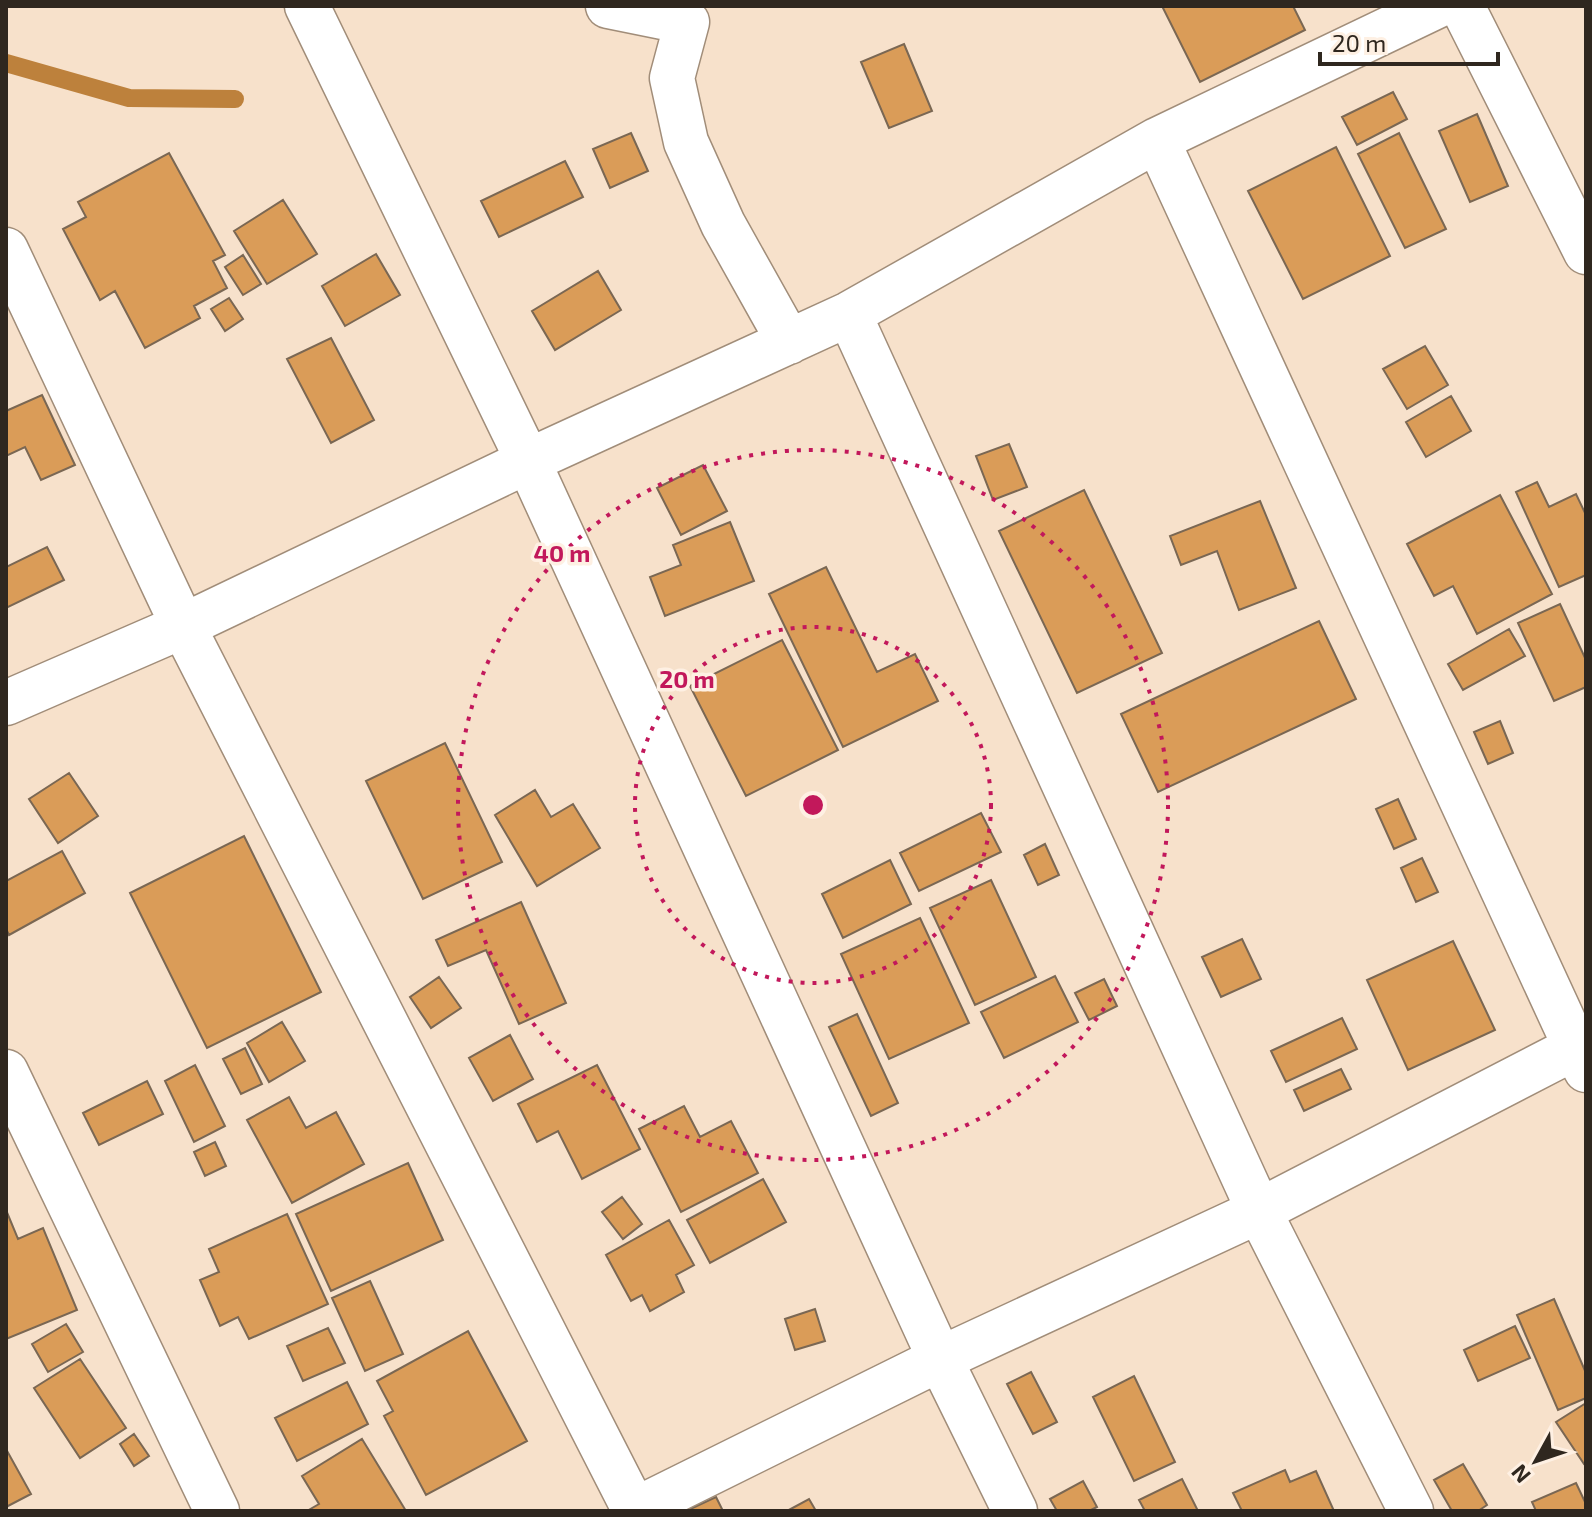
<svg xmlns="http://www.w3.org/2000/svg" width="1592" height="1517" font-family="'Exo 2',sans-serif">
<style>
.lines{fill:none;stroke-linecap:round;stroke-linejoin:round}
.stream{stroke:#bd813c;stroke-width:18}
.building{fill:#da9c58;stroke:#7a6753;stroke-width:2}
.street-casing{stroke:#a18d79;stroke-width:47}
.street{stroke:#fff;stroke-width:44}
.ring{fill:none;stroke:#c2185b;stroke-width:4;stroke-dasharray:4 8}
.centre{fill:#c2185b;stroke:#fef0e3;stroke-width:4}
.ring-label{font-size:24px;text-anchor:middle;font-weight:bold;fill:#c2185b;stroke:#fef0e3;stroke-width:7;stroke-linejoin:round;paint-order:stroke}
</style>
<rect width="100%" height="100%" fill="#f7e1cb"/>
<g class="lines">
<!-- stream -->
<path class="stream" d="M6,63L129,98L235,99"/>
</g>
<!-- building -->
<path class="building" d="M1162,6H1293L1305,30L1200,82Z
M904,44L932,111L889,128L861,62Z
M1393,92L1407,119L1357,145L1342,117Z
M1477,114L1508,186L1470,202L1439,131Z
M631,133L648,171L610,188L593,149Z
M1399,133L1446,229L1405,248L1358,154Z
M1336,147L1390,256L1303,299L1248,191Z
M169,153L225,255L213,261L227,288L194,306L200,318L145,348L115,291L100,300L63,229L86,217L78,202Z
M565,161L583,197L499,237L481,201Z
M283,200L317,254L267,284L234,231Z
M376,254L400,295L345,326L322,286Z
M243,255L261,284L243,295L225,267Z
M598,271L621,310L555,350L532,311Z
M229,298L243,319L225,331L211,309Z
M331,338L374,420L331,443L287,359Z
M1425,346L1448,385L1407,409L1383,369Z
M42,395L75,465L41,480L25,447L6,456V411Z
M1451,396L1471,431L1426,457L1406,422Z
M1009,444L1027,487L993,500L976,456Z
M703,465L727,511L681,535L657,488Z
M1537,482L1549,507L1576,494L1586,515V575L1559,587L1516,492Z
M1084,490L1162,653L1077,693L999,531Z
M1500,495L1552,594L1477,634L1453,586L1434,596L1407,544Z
M1260,501L1296,588L1239,610L1217,551L1181,565L1170,536Z
M730,522L754,581L665,616L650,577L681,565L673,545Z
M47,547L64,580L6,608V567Z
M826,567L877,672L915,654L938,701L843,747L769,594Z
M1560,604L1586,660V687L1554,701L1518,623Z
M1319,621L1356,699L1158,792L1121,714Z
M1509,629L1525,656L1463,690L1448,664Z
M782,640L838,750L746,796L690,686Z
M1500,721L1513,753L1488,764L1474,732Z
M445,743L502,862L423,899L366,781Z
M69,773L98,816L58,843L29,799Z
M535,790L551,817L573,804L600,848L537,886L495,815Z
M1398,799L1416,839L1394,849L1376,809Z
M981,813L1001,852L919,891L900,853Z
M244,836L321,992L207,1048L130,893Z
M1045,844L1059,875L1038,885L1024,855Z
M62,851L85,893L9,935L6,929V881Z
M1422,858L1438,892L1416,902L1401,868Z
M890,860L911,904L843,938L822,894Z
M991,880L1036,977L975,1005L930,908Z
M521,902L566,1003L519,1024L486,950L448,966L436,940Z
M920,918L969,1023L889,1059L841,954Z
M1242,939L1261,979L1221,997L1202,957Z
M1453,941L1495,1030L1408,1070L1367,980Z
M1055,976L1078,1022L1004,1058L981,1012Z
M439,977L461,1008L431,1028L410,997Z
M1104,979L1117,1006L1089,1020L1075,993Z
M857,1014L898,1103L871,1116L829,1027Z
M1342,1018L1357,1049L1286,1082L1271,1051Z
M282,1022L305,1061L269,1082L247,1043Z
M510,1035L533,1079L493,1101L469,1058Z
M245,1048L262,1084L241,1094L223,1059Z
M195,1065L225,1126L194,1142L165,1081Z
M597,1065L640,1149L582,1179L558,1131L537,1142L518,1104Z
M1341,1069L1351,1089L1304,1111L1294,1090Z
M147,1081L163,1114L99,1145L83,1113Z
M289,1097L306,1128L336,1112L364,1164L292,1203L247,1120Z
M684,1106L700,1137L731,1121L758,1173L681,1212L639,1129Z
M215,1142L226,1166L205,1176L194,1152Z
M408,1163L443,1240L331,1291L296,1214Z
M763,1179L786,1222L710,1263L687,1220Z
M622,1197L642,1224L623,1239L602,1212Z
M6,1210L18,1239L43,1228L77,1310L6,1339Z
M287,1214L328,1304L249,1339L238,1317L220,1326L200,1280L219,1272L209,1249Z
M669,1220L694,1265L676,1275L684,1292L650,1311L642,1295L631,1301L606,1255Z
M370,1281L403,1354L365,1371L332,1298Z
M1554,1299L1586,1373V1398L1558,1410L1517,1315Z
M815,1309L825,1341L795,1350L785,1319Z
M66,1324L83,1352L48,1372L32,1344Z
M1515,1326L1530,1358L1478,1381L1464,1350Z
M328,1328L345,1363L303,1381L287,1346Z
M468,1331L527,1441L426,1495L384,1416L393,1411L377,1381Z
M80,1359L126,1428L80,1458L34,1388Z
M1031,1372L1057,1422L1033,1434L1007,1384Z
M1134,1376L1175,1462L1134,1481L1093,1397Z
M347,1382L368,1424L297,1461L275,1418Z
M1586,1403V1463L1584,1464L1556,1422Z
M134,1434L149,1456L134,1466L120,1444Z
M362,1439L406,1511H307L319,1504L302,1476Z
M6,1449L31,1494L6,1507Z
M1463,1464L1487,1505L1478,1511H1452L1434,1480Z
M1285,1470L1290,1482L1316,1471L1334,1511H1242L1233,1493Z
M1182,1479L1198,1511H1145L1139,1500Z
M1083,1481L1097,1507L1089,1511H1057L1050,1499Z
M1576,1483L1586,1504V1511H1536L1532,1502Z
M716,1497L723,1511H686Z
M809,1499L816,1511H787Z"/>
<g class="lines">
<!-- street casing -->
<g class="street-casing">
<path id="street" d="M307,6L528,461L940,1359L1015,1511
M608,6L687,22L672,78L686,142L723,224L789,342
M1462,6L1586,252
M1157,140L1586,1070
M6,250L183,626L635,1511
M849,314L1259,1211L1411,1511
M6,703L183,626L528,461L849,314L1157,140L1437,6
M6,1072L217,1511
M633,1511L940,1359L1259,1211L1586,1042"/>
</g>
<!-- street -->
<use href="#street" class="street"/>
</g>
<!-- distance rings -->
<g class="ring">
<circle cx="813" cy="805" r="178"/>
<circle cx="813" cy="805" r="355"/>
</g>
<circle cx="813" cy="805" r="12" class="centre"/>
<g class="ring-label">
<text x="562" y="562">40 m</text>
<text x="687" y="688">20 m</text>
</g>
<!-- border -->
<rect width="1592" height="1517" fill="none" stroke="#2f271f" stroke-width="16"/>
<!-- north arrow -->
<g transform="translate(1536 1461) rotate(230)" stroke="#fef0e3" stroke-width="6" paint-order="stroke">
<path d="M0-6L14 30L0 20L-14 30Z" fill="#2f271f"/>
<text y="-12" font-size="22" font-weight="bold" text-anchor="middle" fill="#2f271f">N</text>
</g>
<!-- scale -->
<path d="M1320 52v12h178v-12" fill="none" stroke="#2f271f" stroke-width="4"/>
<text x="1332" y="52" font-size="24" fill="#2f271f" stroke="#fef0e3" stroke-width="6" paint-order="stroke">20 m</text>
</svg>
